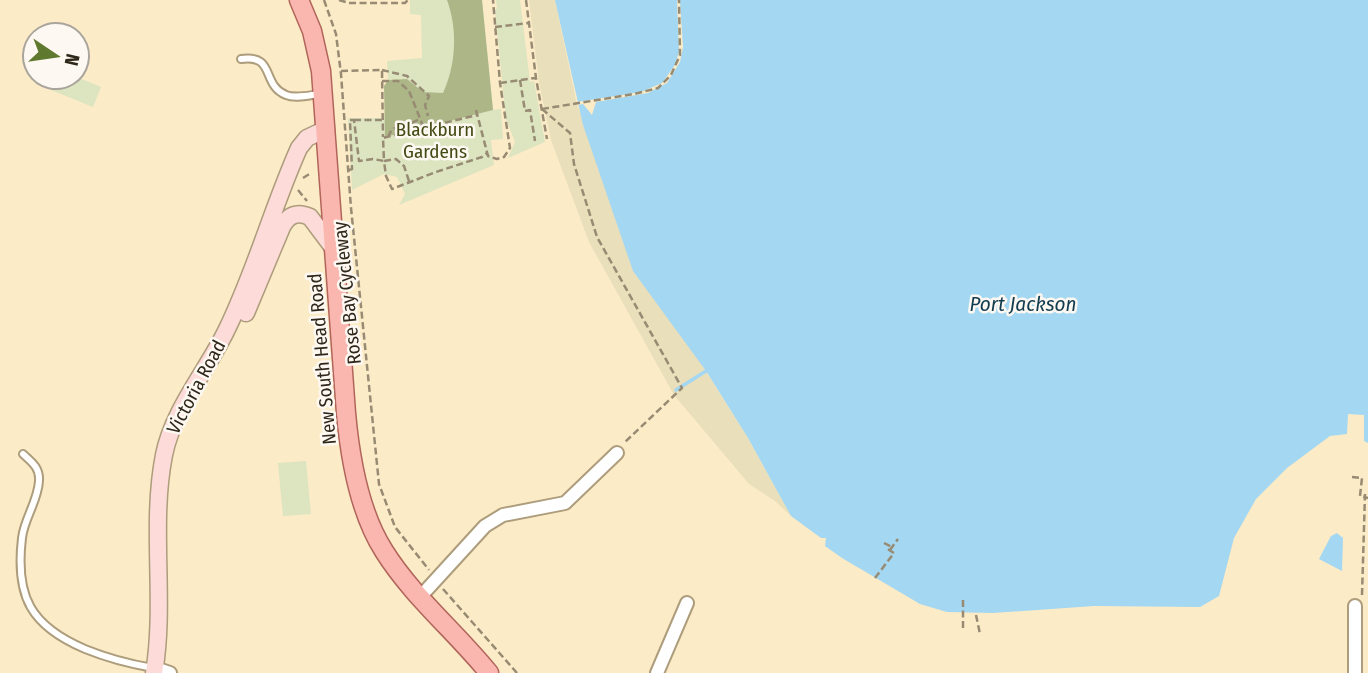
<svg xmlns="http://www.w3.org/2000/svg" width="1368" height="673" font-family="'Fira Sans Condensed',sans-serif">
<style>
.green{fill:#dce4c0}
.forest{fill:#acb687}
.sand{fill:#e9dfbb}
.water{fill:#a3d7f2}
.pier{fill:#fcebc7}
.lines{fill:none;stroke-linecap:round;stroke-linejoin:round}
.stream{stroke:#a3d7f2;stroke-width:3.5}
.lane-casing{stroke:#ad9d7c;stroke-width:10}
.street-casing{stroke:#ad9d7c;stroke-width:16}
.secondary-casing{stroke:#ad9d7c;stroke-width:19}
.primary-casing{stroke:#b1655a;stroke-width:21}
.path{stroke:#978b73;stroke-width:2.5;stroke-dasharray:7 3.5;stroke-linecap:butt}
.lane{stroke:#fff;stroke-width:6}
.street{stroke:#fff;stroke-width:12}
.secondary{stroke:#fddbd8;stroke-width:16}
.primary{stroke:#fab7b0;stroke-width:18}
.labels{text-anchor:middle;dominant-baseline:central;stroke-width:5;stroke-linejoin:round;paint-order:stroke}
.park-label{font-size:19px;fill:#434b15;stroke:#fdf9f2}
.street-label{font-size:19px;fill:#2e271a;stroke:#fdf9f2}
.water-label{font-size:21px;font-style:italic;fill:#123d51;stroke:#fdf9f2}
</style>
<rect width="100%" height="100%" fill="#fcebc7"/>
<!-- green -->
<path class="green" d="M410,0H482L493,110L501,109L503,139L491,140L494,165L399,205L405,194L397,177L384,174L352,190L348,118H383L422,92L407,79L388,80L387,61L422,58L421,15L410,14Z
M496,0H520L530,82L534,81L545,142L508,158L515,142L506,119L495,11L497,8Z
M56,77H77L101,87L93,107L51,90Z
M306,461L311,514L283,516L278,463Z"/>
<!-- forest -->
<path class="forest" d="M447,0H482L493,110L385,137L384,86L388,80L407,79L423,92L443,93C456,65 458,30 447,0Z"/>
<!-- sand -->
<path class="sand" d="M529,0H555L577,105L691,348L748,438L791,516L775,501L749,484L674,395L589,242L551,140L539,82Z"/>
<!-- water -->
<path class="water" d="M555,0H1368V443L1364,441V415L1348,414L1347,434L1330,436L1287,468L1256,499L1234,538L1219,596L1200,607L1094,606L993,613L947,612L920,604L842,558L825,546L826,538H821L791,516L748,438L706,371L633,271L583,125Z
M1337,533L1343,538L1342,571L1319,559L1331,536Z"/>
<!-- pier -->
<path class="pier" d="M677,0L680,2L683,47L680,62L667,83L648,93L596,102L592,115L583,104L577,105V102L641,92L662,83L675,65L679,52Z"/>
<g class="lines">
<!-- stream -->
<path class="stream" d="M676,390L706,371"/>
<!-- lane casing -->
<g class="lane-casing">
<path id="lane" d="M241,59C276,54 261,85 286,95C295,99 310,95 320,94
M23,454C32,462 40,468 39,481C38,501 24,519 22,538C15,597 31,626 85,649C107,658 130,664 153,668"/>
</g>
<!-- street casing -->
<g class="street-casing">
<path id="street" d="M421,596L485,526L503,515L565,503L617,453
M155,668L170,673
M657,673L687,603
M1355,673V606"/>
</g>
<!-- secondary casing -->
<g class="secondary-casing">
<path id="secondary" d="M246,313L282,227C288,215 297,211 310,217L334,249
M154,673C166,601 150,526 164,455C173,409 209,368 228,327C256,269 273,206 299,148L307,138L326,129"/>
</g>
<!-- primary casing -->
<g class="primary-casing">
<path id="primary" d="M299,0L312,31L321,71L346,413C350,458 359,512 384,551C412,596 456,632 489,673"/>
</g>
<!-- path -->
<path class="path" d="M324,0L336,34L341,74L351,208L379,484L395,527L429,570
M339,0L349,3H405L408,0
M526,0L536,78L547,139
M495,27L528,23
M382,70L407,76L429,96L425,105L428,116
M341,71L382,70L383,137
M520,80L525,111L530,110L535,141
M382,81H398L409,91L423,126H427
M500,83L535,78
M542,109L570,133L574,164L597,237L682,388L625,442
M542,109L634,94L658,88L671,75L680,55L679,0
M476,110L488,156L497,159L504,157L510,148L500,83L493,0
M350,120H354L359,161L373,159L384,161L383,138L477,115
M354,120H382
M388,137L392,129L401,126L408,127L409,124L420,119
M349,170L352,169L350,121
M303,178L311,173
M409,181L404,166L396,159L384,161L386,176L392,189L436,172L482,157L487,153
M298,190L307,201
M1352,477L1362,478L1360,496L1368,498
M884,543L892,547
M890,550L898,539
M875,578L894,553L886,548
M443,589L517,673
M1362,595L1365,494
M963,600V630
M976,615L980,634"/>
<!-- lane -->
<use href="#lane" class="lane"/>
<!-- street -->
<use href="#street" class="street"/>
<!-- secondary -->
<use href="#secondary" class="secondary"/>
<!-- primary -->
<use href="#primary" class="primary"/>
</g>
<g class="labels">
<!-- park labels -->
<g class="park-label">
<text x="435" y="129">Blackburn<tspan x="435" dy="22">Gardens</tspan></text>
</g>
<!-- street labels -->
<g class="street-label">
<text transform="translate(347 293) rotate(-96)">Rose Bay Cycleway</text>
<text transform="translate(322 359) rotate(-95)">New South Head Road</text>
<text transform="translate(196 387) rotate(-62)">Victoria Road</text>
</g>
<!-- water labels -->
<g class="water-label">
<text x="1023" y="304">Port Jackson</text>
</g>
</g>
<!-- north arrow -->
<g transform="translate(56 56) rotate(103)"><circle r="33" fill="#fdf9f2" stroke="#aaa59c" stroke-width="2"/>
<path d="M0-5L12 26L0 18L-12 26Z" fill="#5f7a2e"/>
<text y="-10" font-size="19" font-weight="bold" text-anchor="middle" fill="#2e271a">N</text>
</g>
</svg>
